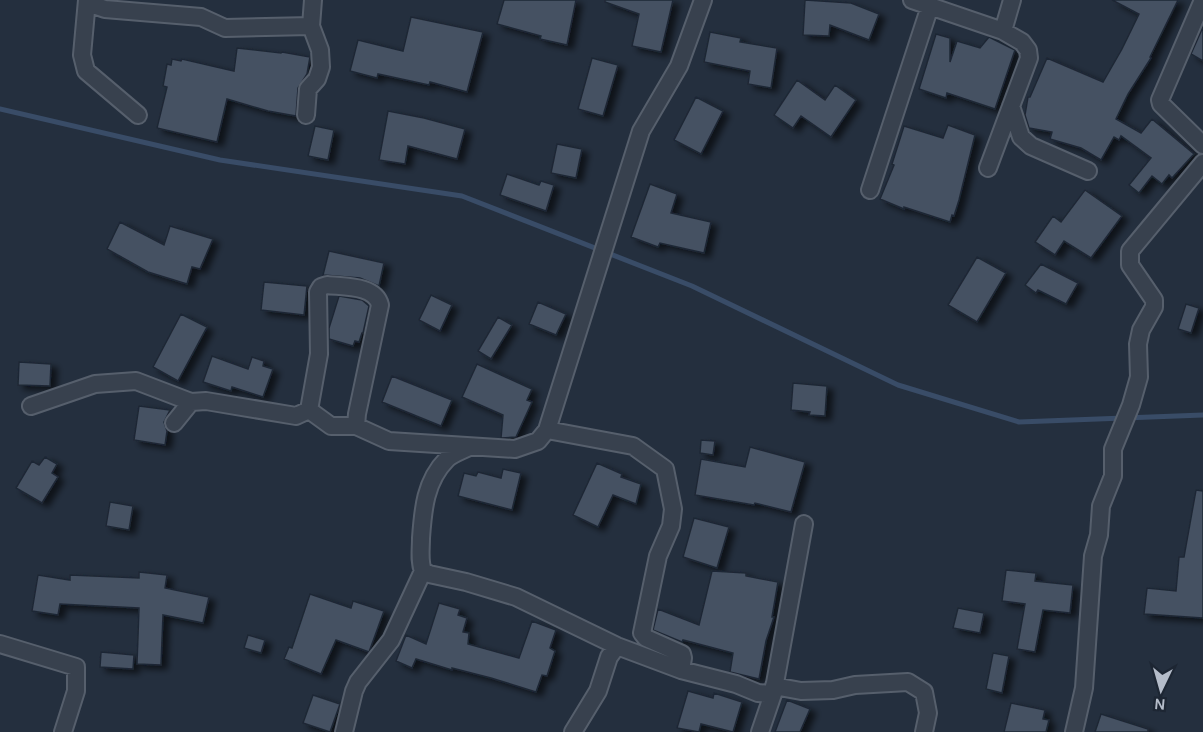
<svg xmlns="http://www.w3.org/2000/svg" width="1203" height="732" font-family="Karla,sans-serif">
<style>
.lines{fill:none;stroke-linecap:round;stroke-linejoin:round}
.stream{stroke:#394c67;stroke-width:5}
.building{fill:#455162;stroke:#1f2835;stroke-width:1.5;filter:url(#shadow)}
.minor-casing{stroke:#565f6c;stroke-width:20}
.minor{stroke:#38414e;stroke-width:16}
</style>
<defs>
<filter id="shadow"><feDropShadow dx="6" dy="4" stdDeviation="3" flood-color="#0009"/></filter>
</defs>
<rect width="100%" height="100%" fill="#242f3e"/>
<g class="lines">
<!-- stream -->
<path class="stream" d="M0,109L220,160L462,196L692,286L898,385L1019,422L1203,415"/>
</g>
<!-- building -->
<path class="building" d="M504,0H576L567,45L540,39L541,36L497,24Z
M605,0H673L661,52L632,46L639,14L605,2Z
M805,0L851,3L879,14L869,40L830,25L829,36L803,35Z
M1112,0H1178L1150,57L1151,58L1128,94L1116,119L1141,133L1152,119L1194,154L1172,178L1169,175L1162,184L1152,176L1139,193L1129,185L1151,158L1121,136L1119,140L1114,137L1101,160L1081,148L1050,139L1052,132L1029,128L1025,115L1028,97H1030L1047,58L1103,82L1122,49L1139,14Z
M411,17L483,32L467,92L430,82L429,85L378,74L377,78L350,71L358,40L403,51Z
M1203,27V61L1191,54Z
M710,32L741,38L740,42L777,48L771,88L748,84L750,71L704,62Z
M936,34L950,38V62L957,41L980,48L989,37L1015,50L995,109L947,93L946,98L919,89Z
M237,48L281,53L282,52L310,57L307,74L298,88L296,116L268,111L227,99L217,142L157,128L167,87L163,86L167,64L171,65L172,59L181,61L182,59L234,71Z
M592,58L618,65L603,116L578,109Z
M797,80L825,100L835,85L856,100L831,137L801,116L793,128L774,115Z
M696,97L723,111L701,154L674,140Z
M388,111L424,118L465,129L457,159L408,146L405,164L379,160Z
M948,125L975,135L959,200L954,216L952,215L950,222L904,207V209L880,199L894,165L892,164L904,126L943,138Z
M315,126L334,130L328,160L308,156Z
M557,144L582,149L576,178L551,173Z
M507,174L539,185L541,181L554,185L546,211L500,195Z
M650,184L677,194L671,213L711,222L704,253L660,243L658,247L631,237Z
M1085,190L1122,216L1091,258L1064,241L1055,255L1035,242L1053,216L1061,222Z
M120,222L164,245L170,226L213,239L200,269L192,267L187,284L148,272L107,249Z
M329,251L384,263L379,286L360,278L323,275Z
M977,257L1006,273L977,322L948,305Z
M1041,264L1078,283L1066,304L1038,290L1036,293L1025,285Z
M264,282L307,286L304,315L261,310Z
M431,295L452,305L440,331L419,320Z
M339,296L362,300L369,306L363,333H362L359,342L355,341L353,346L329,339V328Z
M538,302L566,314L556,335L529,324Z
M1186,304L1199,308L1191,333L1178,329Z
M181,314L207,327L178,381L153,367Z
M498,317L512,325L491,359L478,351Z
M212,356L248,369L252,357L264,361L263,366L273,369L263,397L232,387L231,391L203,382Z
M19,362L51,364L50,386L18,385Z
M477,364L532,389L527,400L532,402L516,437L501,438L503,415L462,397Z
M392,376L452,400L441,426L382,402Z
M793,383L827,386L825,416L809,415L810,412L791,410Z
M139,406L170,410L164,422L167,431L165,445L134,440Z
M701,440L715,441L713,455L700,453Z
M750,447L805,462L791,512L755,503L754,505L695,495L701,459L745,467Z
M45,457L57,464L52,473L58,477L42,503L16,488L32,461L39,465Z
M597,463L622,474L621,477L641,484L636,504L613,495L598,527L573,515Z
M503,469L521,473L512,510L458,496L464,473L476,476L478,472L501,478Z
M1196,490L1203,491V618L1144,614L1147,588L1176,591L1179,557H1184Z
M110,502L133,506L129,530L106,526Z
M694,518L729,527L717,568L683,557Z
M1006,570L1036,573L1035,581L1073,585L1070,613L1043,610L1035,652L1017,649L1025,604L1002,601Z
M712,571L746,573V576L778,582L772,617H774L766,641L759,679L730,672L733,653L683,640L682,642L653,630L658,609L699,625Z
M139,572L167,575L165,588L209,597L203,623L163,615L161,665L137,664L139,608L60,604L58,615L32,611L38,575L70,580V575L139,578Z
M310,594L351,608L353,601L384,611L369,652L336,640L321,674L284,659L289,647L292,648Z
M439,603L460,609L458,615L467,618L463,632L469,633L468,644L519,658L532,621L556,630L550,648L555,651L547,676L542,675L536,692L491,678L452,668V670L416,659L412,668L396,661L406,635L426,644Z
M958,608L984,613L980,633L953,628Z
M248,635L265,640L261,653L244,648Z
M101,652L134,655L133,669L100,667Z
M993,653L1009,656L1002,693L986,689Z
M688,691L713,698L714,693L742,702L733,732L701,724L699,732L677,728Z
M313,695L340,704L330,732L303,723Z
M787,700L810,709L800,732H775Z
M1011,703L1045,710L1043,719L1049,720L1046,732H1004Z
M1101,714L1148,729V732H1095Z"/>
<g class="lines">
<!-- minor casing -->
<g class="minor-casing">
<path id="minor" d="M87,0L82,55L86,71L138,115
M91,0L93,5L105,9L201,17L225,28L311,26
M912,0L1003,31L1022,42L1028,50L1029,58L988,168
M1203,0L1160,100L1161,104L1203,145
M1003,31L1012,0
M1011,106L1021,137L1031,146L1088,171
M306,115L308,89L317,79L321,67L320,50L311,26L313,0
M870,190L930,6
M31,406L95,384L136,381L191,402
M309,410L331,426H356L389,441L515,449L538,441L547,430L553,411L641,131L679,66L703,0
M309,410L319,354L318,292L321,287L327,285C344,287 375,285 380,305L357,414L356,426
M174,423L191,402L206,401L296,416L309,410
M547,430L633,446L665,469L673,509L671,526L658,556L642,633L646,638L682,654L683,658L681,670
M423,571L429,574L466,582L516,597L617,646L681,670L736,684L758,693L773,694L760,732
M0,644L76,667V691L63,732
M774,686L801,691L833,690L855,685L908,682L924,692L928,713L924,732
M773,694L804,524
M344,732L354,691L358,682L391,640L423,571C419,561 421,550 421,538C423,510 425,481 447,459C452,454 461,451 467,448
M573,732L598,691L609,657L617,646
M1074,732L1084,688L1093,556L1099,535L1101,506L1113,476V449L1131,405L1139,377L1138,344L1141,330L1154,307V300L1130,265V251L1203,163"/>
</g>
<!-- minor -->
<use href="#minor" class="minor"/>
</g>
<!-- north arrow -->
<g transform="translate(1161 690) rotate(185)" stroke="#1d2633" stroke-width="4.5" paint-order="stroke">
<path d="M0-4.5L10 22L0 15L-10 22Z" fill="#b4bcc9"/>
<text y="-9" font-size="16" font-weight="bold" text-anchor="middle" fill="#b4bcc9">N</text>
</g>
</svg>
